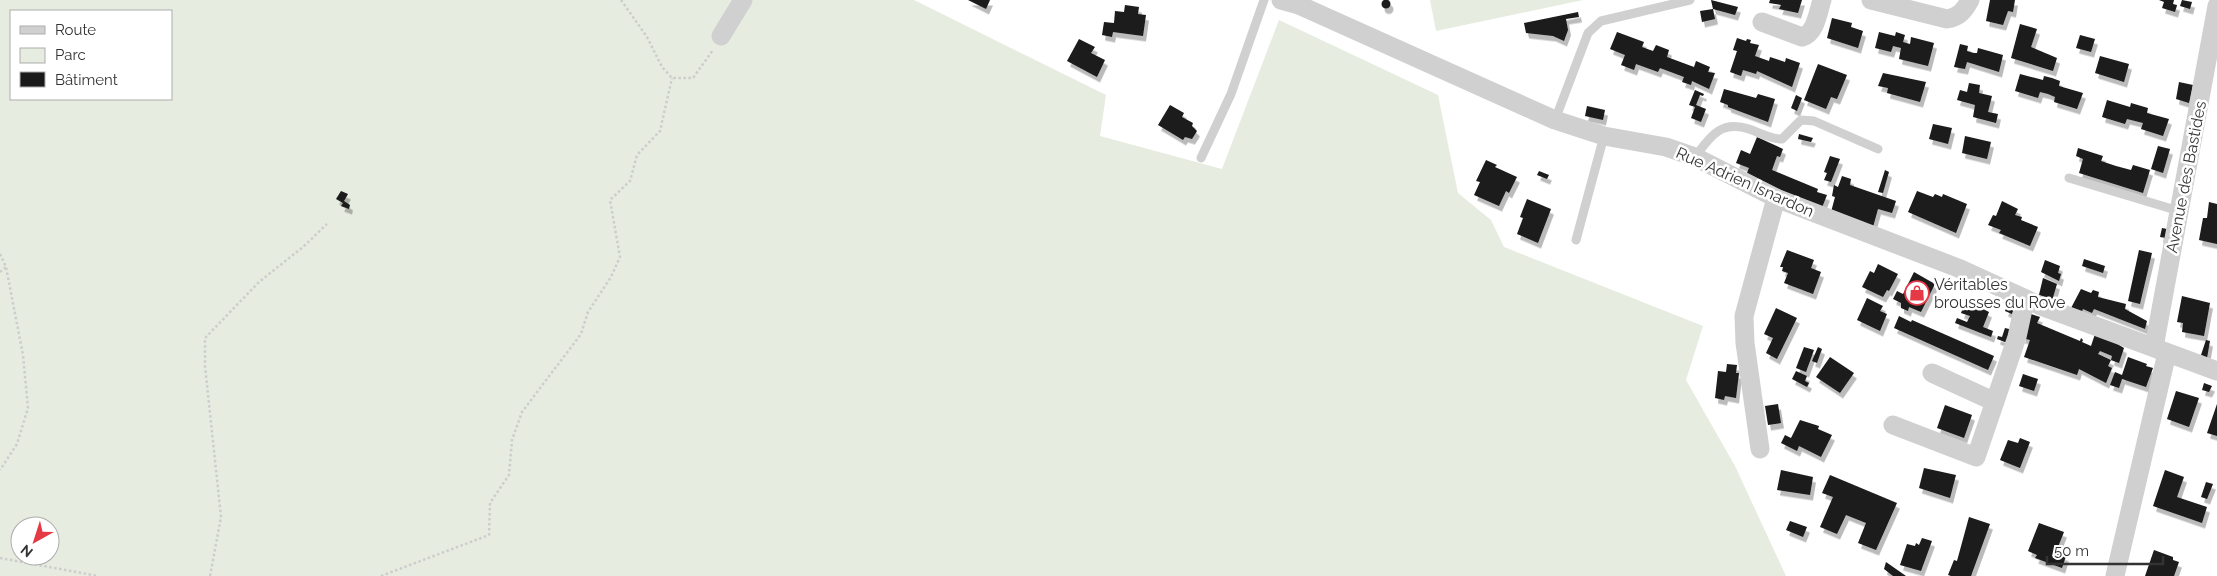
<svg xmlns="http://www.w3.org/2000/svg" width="2217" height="576" font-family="Raleway,sans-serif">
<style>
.green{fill:#e6ecdf;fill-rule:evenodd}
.building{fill:#1a1a1a;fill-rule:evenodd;filter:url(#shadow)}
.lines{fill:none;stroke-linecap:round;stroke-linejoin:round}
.path{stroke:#cdcdcd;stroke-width:2.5;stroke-dasharray:2.5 2.5;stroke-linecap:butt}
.lane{stroke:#d0d0d0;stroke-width:9}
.street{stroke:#d0d0d0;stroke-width:19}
.labels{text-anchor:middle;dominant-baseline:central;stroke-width:5;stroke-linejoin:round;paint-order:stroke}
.street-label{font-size:16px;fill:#333;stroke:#fff}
.poi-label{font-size:16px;fill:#333;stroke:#fff;text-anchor:start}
</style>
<defs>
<filter id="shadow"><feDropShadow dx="3" dy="5.5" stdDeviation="0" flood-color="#0004"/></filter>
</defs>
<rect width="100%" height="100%" fill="#fff"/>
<!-- green -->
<path class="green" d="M0,0H914L1106,95L1100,136L1222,169L1279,20L1438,95L1458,193L1491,220L1504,247L1703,326L1686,380L1735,466L1786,576H0ZM11,11H171V99H11ZM20,526H50V556H20Z
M1430,0H1583L1436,31Z"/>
<!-- building -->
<path class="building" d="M1381.5 4a4.5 4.5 0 1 1 9 0a4.5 4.5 0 1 1-9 0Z
M968,0H990L986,9Z
M1711,0L1738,7L1735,15L1713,9L1715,19L1702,22L1700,11L1713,9Z
M1770,0H1802L1798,13L1779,9L1781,5L1769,3Z
M1990,0H2015L2013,12L2008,11L2003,25L1986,21Z
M2159,0H2174L2173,4L2177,5L2175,12L2162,8L2164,2Z
M2182,0L2192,2L2190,9L2180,6Z
M1125,5L1139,7L1138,14L1146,15L1143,36L1113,32L1112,37L1102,35L1104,22L1114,23L1115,11L1124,12Z
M1578,12L1579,17L1566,19L1568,30L1564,41L1553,36L1526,33L1524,23Z
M1832,18L1852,23L1851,27L1863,31L1858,48L1827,38Z
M2020,24L2037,29L2031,47L2057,58L2053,71L2011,58Z
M1617,32L1644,42L1642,47L1653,51L1656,45L1669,50L1667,57L1694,67L1696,61L1710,67L1708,72L1715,73L1709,89L1692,81L1691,85L1682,82L1684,77L1660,68L1658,72L1636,64L1634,70L1621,65L1625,55L1610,49Z
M1879,32L1895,36L1896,32L1905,35L1903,42L1910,44L1911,37L1934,43L1928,66L1899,59L1901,48L1893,46L1891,52L1875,48Z
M2080,35L2095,39L2091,52L2076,48Z
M1737,38L1746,41L1747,39L1751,40L1750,43L1759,45L1755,56L1769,61L1770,57L1785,62L1786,58L1800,63L1792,87L1757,71L1756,74L1743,70L1741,76L1730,72L1737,51L1733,50Z
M1079,39L1095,47L1091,53L1105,60L1097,77L1067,61Z
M1960,44L1968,46L1967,51L1974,53H1977L1978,48L2003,55L1999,72L1967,62L1965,69L1954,67Z
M2100,56L2129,64L2124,82L2095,73Z
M1818,64L1847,75L1837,99L1831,97L1826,109L1804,100Z
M1883,73L1926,82L1920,102L1887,93L1888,88L1878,86Z
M2020,74L2043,80L2044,76L2052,78L2060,81L2059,86L2083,93L2077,109L2054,102L2055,97L2048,94L2040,92L2038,98L2015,91Z
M2179,82L2193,85L2189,103L2176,99Z
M1969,83L1980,85L1979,93L1992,96L1988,112L1998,114L1996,123L1973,117L1975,105L1957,100L1960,90L1967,92Z
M1724,89L1756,98L1758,94L1775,99L1768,122L1728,107V105L1720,102Z
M1695,90L1704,94L1703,96L1700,95L1696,105L1706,109L1701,122L1691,118L1695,107L1689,105Z
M1796,95L1802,98L1797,111L1791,108Z
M2107,100L2130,107L2131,103L2148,108L2147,113L2169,119L2163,136L2141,129L2143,123L2127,119L2125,124L2102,117Z
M1170,105L1184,113L1182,117L1193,123L1192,126L1197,131L1192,139L1185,137L1183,140L1158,125Z
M1587,106L1605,110L1603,120L1585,116Z
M1933,124L1952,128L1948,144L1929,139Z
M1799,134L1813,138L1811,142L1798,139Z
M1965,136L1991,142L1987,159L1962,153Z
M1757,137L1783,149L1780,157L1777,156L1772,170L1818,189L1817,192L1827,195L1821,210L1747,173L1749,168L1736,163L1741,150L1750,154Z
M2158,146L2170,149L2163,173L2151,169Z
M2078,148L2103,156L2101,161L2116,166L2131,170L2133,165L2150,170L2143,193L2079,173L2083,159L2076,156Z
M1830,156L1840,159L1831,182L1824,180L1827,173L1824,172Z
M1486,160L1497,165L1495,167L1517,177L1509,193L1506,191L1499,206L1474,195L1480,182L1476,181Z
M1885,170L1889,172L1883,193L1878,192Z
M1539,171L1549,175L1547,179L1537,175Z
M1842,176L1851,179L1850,185L1896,201L1892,213L1878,209L1873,227L1831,212L1835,197L1832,196L1834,185L1838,187Z
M341,191L348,194L344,201L350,205L349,209L341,206L343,203L336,199Z
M1917,191L1933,197L1935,194L1942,197L1943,194L1967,204L1956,233L1908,212Z
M1527,199L1551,209L1538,243L1517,234L1523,218L1520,217Z
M2002,201L2018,209L2015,215L2022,217L2021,220L2038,227L2030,246L1999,233L2001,230L1988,225L1993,215L1996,216Z
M2209,202L2217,204V244L2199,240L2203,218H2207Z
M2162,228L2167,229L2166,238L2160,237Z
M1787,250L1814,260L1811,268L1821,272L1813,294L1784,283L1788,273L1782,271L1783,267H1780Z
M2139,250L2152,253L2140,304L2128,301Z
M2084,259L2105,266L2103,273L2082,266Z
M2045,260L2060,266L2058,273L2061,274L2059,281L2041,272Z
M1878,264L1898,274L1889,291L1887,290L1883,297L1862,287L1870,271L1874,273Z
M1914,272L1935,284L1921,312L1909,307L1908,311L1901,308V303L1893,299L1897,291L1903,294Z
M2043,278L2057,284L2051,304L2038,299Z
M2081,289L2091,293L2093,290L2099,292L2098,297L2126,304L2125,309L2147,321L2145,329L2094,309L2092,313L2083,309L2081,314L2070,310Z
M2182,296L2210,303L2204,336L2182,332L2183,323L2177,322Z
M1867,298L1883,306L1880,311L1887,314L1880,331L1857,320Z
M2010,298L2017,301L2012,314L2005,311Z
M1966,300L1989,312L1983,327L1993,331L1991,337L1955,323L1957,318L1967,322L1970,316L1961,313Z
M1776,308L1797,318L1777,359L1766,353L1773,338L1764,334Z
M2028,313L2040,317L2037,323L2080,341L2081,338L2083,340L2082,342L2091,346L2096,331L2124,348L2119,363L2111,360L2108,366L2112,368L2106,383L2079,369L2077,375L2024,357L2030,340L2022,338ZM2100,351L2112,356L2111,360L2098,354Z
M1899,316L1911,322L1912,320L1994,356L1988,370L1894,328Z
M2005,328L2013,330L2010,344L1997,339L1998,336L2002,337Z
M2206,340L2210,341L2207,358L2201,355Z
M1804,347L1814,350L1806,372L1796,368Z
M1818,347L1822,349L1817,363L1812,361Z
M1830,357L1854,373L1840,393L1816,377Z
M2128,357L2147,364L2146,366L2153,368L2146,387L2122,379L2119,388L2110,385L2115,372L2122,375Z
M1727,364L1737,365L1736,373H1739L1736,398L1725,396L1724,400L1715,398L1718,371L1726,372Z
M1796,371L1807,376L1805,381L1809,383L1807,387L1792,379Z
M2023,374L2038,379L2034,391L2019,386Z
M2204,383L2212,386L2209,392L2202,390Z
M2176,391L2199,398L2189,427L2167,419Z
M1778,404L1781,423L1768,425L1765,406Z
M2217,404V436L2207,433Z
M1945,405L1972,415L1964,438L1937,428Z
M1800,420L1819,426L1818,429L1832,435L1821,457L1799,446L1797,451L1781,443L1785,435L1791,438Z
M2020,438L2030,442L2020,468L2000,460L2008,440L2018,443Z
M1924,468L1956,475L1950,498L1919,488Z
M1781,470L1813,477L1810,495L1777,490Z
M2165,470L2184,477L2177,497L2207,507L2202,523L2153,506Z
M1830,475L1897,503L1876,550L1858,543L1866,523L1846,515L1837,534L1820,527L1833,497L1822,493Z
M2206,482L2213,484L2207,499L2201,497Z
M1969,517L1990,524L1971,576H1951L1948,575L1954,560L1957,561Z
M1790,521L1807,527L1803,537L1786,530Z
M2039,523L2064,532L2056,552L2066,556L2062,568L2035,558L2037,555L2028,551Z
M1922,538L1932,541L1921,571L1900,565L1907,544L1915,546L1916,543L1919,545Z
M2154,550L2173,557V560L2179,562L2174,576H2145Z
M1886,562L1906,576H1893L1884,569Z"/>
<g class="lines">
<!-- path -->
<path class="path" d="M621,0L647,37L662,67L672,78H693L713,50
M0,254L6,267L23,355L28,408L17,444L0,470
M0,272L6,267
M0,558L98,576
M210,576L221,517L205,366V338L259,282L303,247L327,224
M381,576L489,535L490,503L509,475L512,440L522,412L581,334L588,312L611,277L620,257L610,200L630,181L637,155L660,131L672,78"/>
<!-- lane -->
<path class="lane" d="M1555,120L1588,33L1601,21L1690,0
M1695,157C1710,137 1720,120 1749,129C1761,133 1769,139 1782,139L1801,120L1814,121L1878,149
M1201,158L1231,94L1264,0
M2069,178L2179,211
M1576,240L1604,136"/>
<!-- street -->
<path class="street" d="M1281,0L1299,5L1555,120L1604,136L1666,147L1695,157L1776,198L1958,268L2041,306L2217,371
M1871,0L1947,19C1959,17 1964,11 1970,0
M1762,22L1802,37C1816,33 1818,12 1822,0
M721,36L743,0
M2154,347L2217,6
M1932,373L1995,402
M1893,425L1976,457L2017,337L2025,300
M1760,449L1745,343L1744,316L1776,198
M2115,576L2167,353"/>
</g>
<!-- icons -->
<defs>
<g id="shop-ring" transform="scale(1.25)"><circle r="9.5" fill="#fff" stroke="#e63946" stroke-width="1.5"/><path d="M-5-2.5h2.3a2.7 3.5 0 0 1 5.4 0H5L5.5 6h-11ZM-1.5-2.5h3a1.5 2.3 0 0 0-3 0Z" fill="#e63946"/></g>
</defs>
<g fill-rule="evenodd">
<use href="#shop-ring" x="1917" y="293"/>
</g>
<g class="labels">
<!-- street labels -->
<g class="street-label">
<text transform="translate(2186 177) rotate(-79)">Avenue des Bastides</text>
<text transform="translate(1745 182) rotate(24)">Rue Adrien Isnardon</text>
</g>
<!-- poi labels -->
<g class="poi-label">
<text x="1934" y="284">Véritables<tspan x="1934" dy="18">brousses du Rove</tspan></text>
</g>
</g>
<!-- legend -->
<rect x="10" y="10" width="162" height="90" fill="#ffffff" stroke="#adadad"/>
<rect x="20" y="26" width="25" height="8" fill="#d0d0d0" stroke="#adadad"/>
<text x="55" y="35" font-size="15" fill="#333333">Route</text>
<rect x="20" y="48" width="25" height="15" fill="#e6ecdf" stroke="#adadad"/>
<text x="55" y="60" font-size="15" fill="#333333">Parc</text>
<rect x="20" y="72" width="25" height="15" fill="#1a1a1a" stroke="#adadad"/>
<text x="55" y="85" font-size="15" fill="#333333">Bâtiment</text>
<!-- north arrow -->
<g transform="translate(35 541) rotate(219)"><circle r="24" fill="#ffffff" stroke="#adadad"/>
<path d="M0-4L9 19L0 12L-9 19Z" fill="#e63946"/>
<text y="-8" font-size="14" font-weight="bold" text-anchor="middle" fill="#333333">N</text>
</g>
<!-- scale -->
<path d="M2047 556v8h116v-8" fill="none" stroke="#333333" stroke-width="2.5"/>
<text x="2054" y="556" font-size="15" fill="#333333" stroke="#ffffff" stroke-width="4" paint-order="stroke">50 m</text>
</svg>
